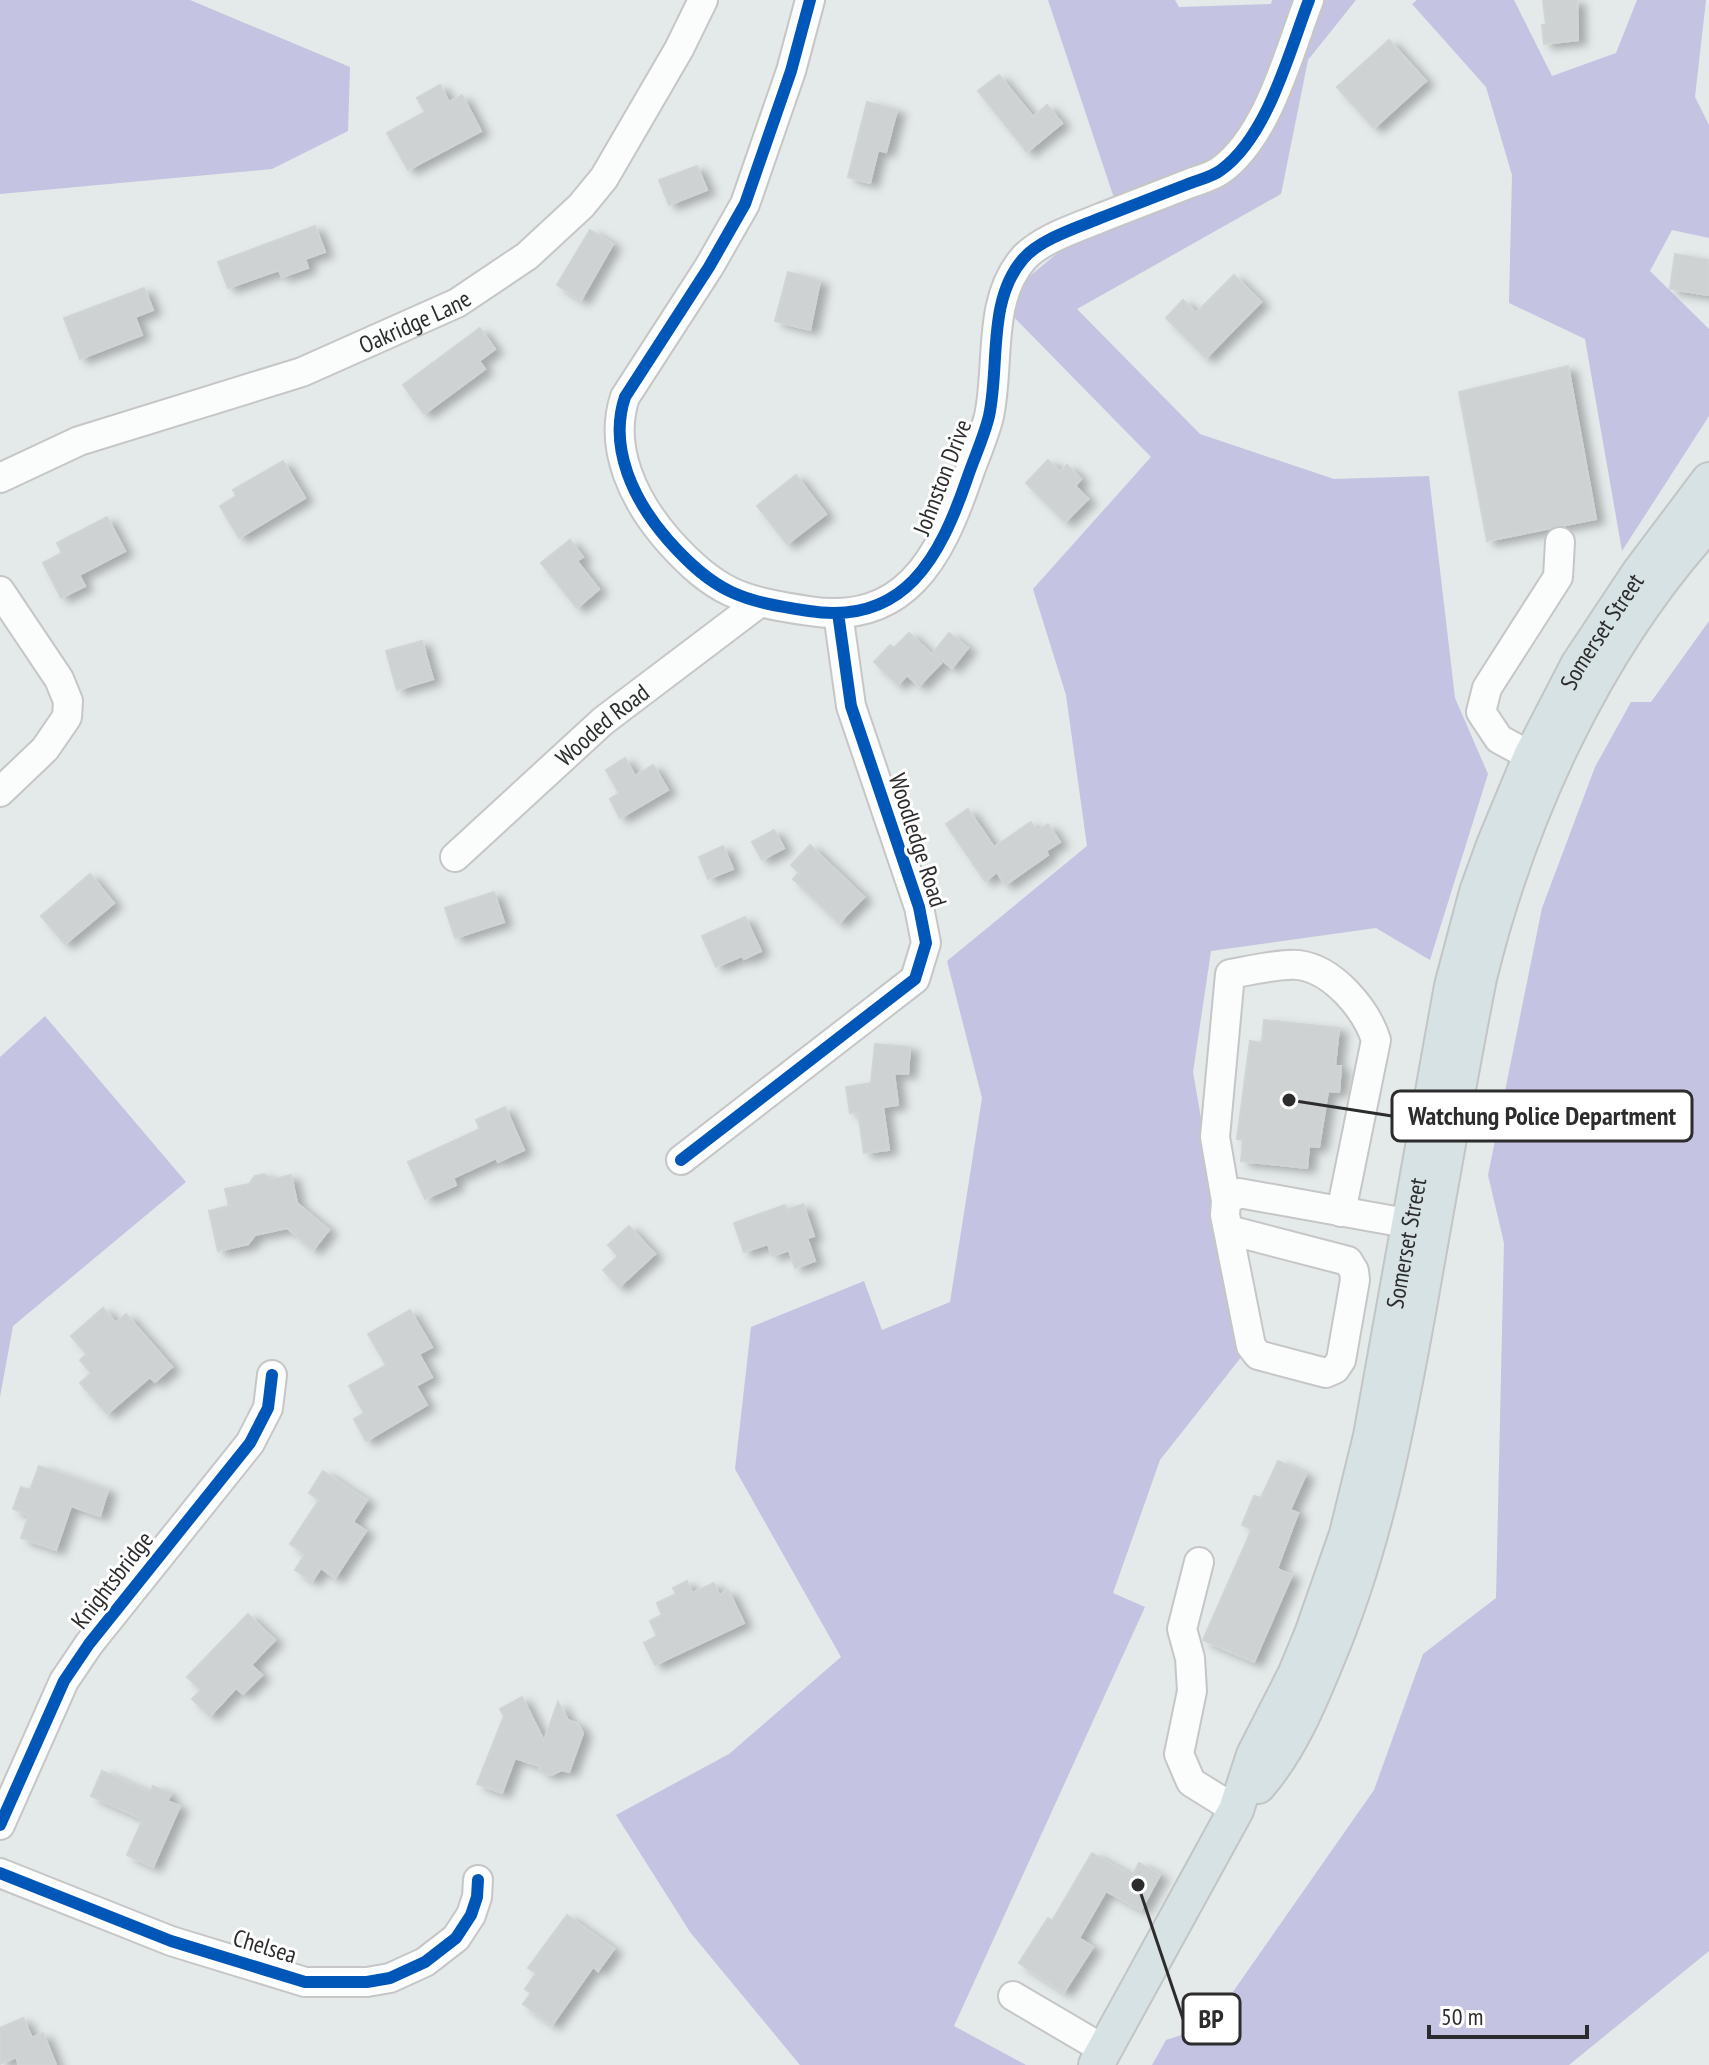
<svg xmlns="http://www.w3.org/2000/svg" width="1709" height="2065" font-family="'PT Sans Narrow',sans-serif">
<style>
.green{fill:#c4c3e2}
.building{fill:#ced2d2;stroke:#d0d4d4;stroke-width:2;filter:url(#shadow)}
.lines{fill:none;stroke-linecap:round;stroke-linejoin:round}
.minor-casing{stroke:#c6c6c6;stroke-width:32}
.major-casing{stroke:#c3c5c5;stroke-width:38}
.minor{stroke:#fbfcfc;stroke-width:28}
.major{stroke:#d7e2e5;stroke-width:34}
.cycleway-casing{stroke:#fff;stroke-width:17}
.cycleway{stroke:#0057b8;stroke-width:12}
.labels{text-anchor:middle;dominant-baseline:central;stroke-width:6;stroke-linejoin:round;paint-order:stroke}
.street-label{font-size:24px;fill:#2c2c2c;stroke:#fff}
.leader{fill:none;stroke:#2c2c2c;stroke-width:3}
.callout-dot{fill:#2c2c2c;stroke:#fff;stroke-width:3}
.callout{fill:#fff;stroke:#2c2c2c;stroke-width:3}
.callout-label{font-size:26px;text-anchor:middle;font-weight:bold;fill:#2c2c2c}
</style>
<defs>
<filter id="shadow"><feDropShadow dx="8" dy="4.5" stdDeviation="4" flood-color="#0004"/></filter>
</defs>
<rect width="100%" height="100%" fill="#e4e9e9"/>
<!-- green -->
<path class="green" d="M0,0H190L350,67L348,131L272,169L0,194Z
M1048,0H1175L1179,7L1271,4L1272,0H1356L1308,60L1281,194L1077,309L1200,434L1334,479L1429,476L1455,698L1488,774L1430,960L1376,928L1211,951L1193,1072L1242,1356L1160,1460L1113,1593L1145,1607L954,2026L1026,2065H800L690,1932L616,1815L729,1754L841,1657L735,1469L751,1327L864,1281L882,1330L950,1302L982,1098L947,961L1087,846L1066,695L1033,589L1151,457L999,302L1116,204Z
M1417,0H1514L1552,76L1616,53L1637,0H1706L1695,97L1709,125V238L1672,230L1650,271L1709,329V416L1622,551L1585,339L1509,303L1512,175L1486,87L1412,4Z
M1709,621V1951L1569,2065H1152L1166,2040L1209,2026L1374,1790L1423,1654L1496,1598L1504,1243L1488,1175L1542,908L1595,767L1631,702H1651Z
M45,1016L186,1182L13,1326L0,1397V1057Z"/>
<!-- building -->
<path class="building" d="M1543,0H1577L1578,40L1544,44L1542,25H1546Z
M1389,40L1426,81L1374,128L1337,87Z
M999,75L1033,117L1047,105L1062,123L1027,152L978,91Z
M440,85L449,102L462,95L481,131L408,170L387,133L425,112L417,98Z
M867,102L897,110L886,152L878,150L870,183L848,177Z
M697,166L707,190L669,205L659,180Z
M315,226L325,252L305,259L308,268L282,277L279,270L228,288L218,262Z
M590,230L613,244L581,300L557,285Z
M1675,254L1709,260V295L1670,289Z
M788,272L820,281L810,330L775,321Z
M1234,275L1261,302L1206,358L1166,318L1183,300L1196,313Z
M144,288L153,310L135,317L142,335L80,359L64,318Z
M480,328L495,349L479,361L485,369L424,414L403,385Z
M1568,366L1596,519L1487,541L1459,392Z
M1048,460L1060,472L1067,465L1081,479L1075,486L1088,499L1065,522L1026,483Z
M283,461L305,498L239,538L220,506L236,496L233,490Z
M796,475L826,514L787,544L757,506Z
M107,517L125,551L79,575L85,586L61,598L43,563L62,553L57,543Z
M570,540L583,557L577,561L599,589L577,608L541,563Z
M909,633L941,663L919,686L907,675L898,685L874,662L890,645L894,648Z
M949,633L968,648L952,668L933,653Z
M422,641L433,679L397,690L386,651Z
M625,758L635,776L653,765L668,790L620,818L610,799L619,793L606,770Z
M968,809L994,847L1031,822L1037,831L1048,824L1060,842L1046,851L1048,855L1005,885L997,872L985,881L946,824Z
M774,830L784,848L762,860L752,842Z
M810,845L864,897L839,923L793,879L799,873L791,865Z
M723,846L733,869L708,879L699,857Z
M90,874L114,903L65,944L41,916Z
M494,892L504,922L455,938L445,908Z
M745,917L761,951L744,959L742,956L716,967L702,936Z
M1264,1020L1339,1028L1335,1066H1341L1339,1092L1328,1091L1319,1147L1309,1146L1307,1168L1241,1161L1243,1140L1237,1139L1250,1041L1262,1043Z
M875,1044L910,1047L908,1074L894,1073L898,1105L883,1107L889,1150L864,1153L858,1112L850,1113L846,1087L871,1083Z
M505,1107L524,1150L498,1162L496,1158L453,1178L456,1185L425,1199L408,1162L480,1129L476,1120Z
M264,1174L271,1180L291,1175L297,1203L329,1230L313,1250L287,1228L255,1235L248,1244L218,1251L209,1211L229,1206L225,1189L249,1184L255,1176Z
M803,1204L814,1236L807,1238L815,1261L795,1268L789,1250L772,1256L768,1244L744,1252L734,1223L785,1205L787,1210Z
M629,1226L655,1254L619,1287L603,1270L618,1256L608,1245Z
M103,1308L116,1323L126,1314L172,1367L155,1382L150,1377L107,1414L80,1383L91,1373L80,1360L87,1354L71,1336Z
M410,1310L432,1347L419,1354L432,1377L416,1386L427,1405L366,1441L354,1419L364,1413L349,1386L386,1365L368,1334Z
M1278,1461L1306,1474L1290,1510L1298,1513L1277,1569L1292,1575L1254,1662L1203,1640L1252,1529L1242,1525L1254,1496L1261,1498Z
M39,1466L108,1490L100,1516L71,1506L56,1550L21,1538L29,1515L13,1509L21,1487L30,1490Z
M323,1471L367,1500L353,1522L366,1531L335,1578L321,1568L312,1581L295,1570L305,1554L290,1544L319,1500L309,1493Z
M687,1581L692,1593L714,1583L719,1595L728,1590L744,1623L655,1665L644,1643L657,1636L650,1621L662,1615L657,1603L676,1594L673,1588Z
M248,1614L275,1640L251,1665L262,1675L243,1694L236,1688L210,1716L192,1699L201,1690L187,1677Z
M522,1697L544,1741L558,1702L568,1720L578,1724L583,1733L569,1772L562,1770L551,1775L542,1772L539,1766L515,1758L502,1793L477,1784L504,1716L500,1709Z
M102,1771L150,1793L153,1786L171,1794L167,1801L180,1806L153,1867L127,1855L143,1819L91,1796Z
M1092,1853L1132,1876L1139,1863L1160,1875L1141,1910L1106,1891L1079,1938L1093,1947L1064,1992L1019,1963L1048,1918L1052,1921Z
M567,1915L614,1949L598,1971L593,1967L552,2025L523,2004L531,1993L525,1989L536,1973L528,1968Z
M23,2018L32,2038L43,2033L56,2065H19L16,2057L0,2064V2028Z"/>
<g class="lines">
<!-- minor casing -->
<g class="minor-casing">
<g id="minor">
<path d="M810,0L791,71L745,204L709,267L625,397C608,448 634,501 668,540C715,593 741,601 809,611C905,626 940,557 967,479C974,458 984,437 989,416C1000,365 987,301 1023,259C1040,239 1079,227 1103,217C1131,206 1159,195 1188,184C1198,180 1212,177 1221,170C1268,136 1289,52 1309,0"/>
<path id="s1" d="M0,478L79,441L302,372L457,303L527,256L581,206L604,178L679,49L703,0"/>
<path d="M0,591L59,679L68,701L67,717L45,749L0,792"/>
<path d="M1547,765L1499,739L1481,712L1487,688L1558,577L1560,542"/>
<path id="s2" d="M455,857L603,721L759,603"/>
<path d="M681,1160L915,979L926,943L919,907L851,706L838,613"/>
<path d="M1226,1201L1215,1137L1230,974C1247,971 1283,963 1298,965C1333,969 1366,1009 1376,1040L1341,1212"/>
<path d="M1229,1230L1348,1261L1354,1271L1355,1280L1341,1360L1335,1369L1326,1373L1258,1355L1251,1346L1225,1215L1226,1201L1239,1193L1428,1227"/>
<path d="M1199,1562L1182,1629L1190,1658L1192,1691L1179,1754L1191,1782L1236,1810"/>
<path d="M0,1825L64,1681L89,1644L250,1443L268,1408L272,1375"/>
<path d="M0,1873L171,1941L305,1982H367L390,1978L425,1962L456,1938L471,1915L477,1897L478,1880"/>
<path d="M1013,1996L1103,2049"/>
</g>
</g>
<!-- major casing -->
<g class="major-casing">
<g id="major">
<path d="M1258,1786C1290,1749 1309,1703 1327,1659C1376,1543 1398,1423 1420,1301C1439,1193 1458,1085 1479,978C1519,815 1595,648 1709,523"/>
<path id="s3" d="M1096,2065L1236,1810L1254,1755L1295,1675L1312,1634L1347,1534L1371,1436L1452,986L1477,892L1494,845L1531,756L1578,665L1639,573L1709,480"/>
</g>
</g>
<!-- minor -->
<use href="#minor" class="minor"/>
<!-- major -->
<use href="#major" class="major"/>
<!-- cycleway casing -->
<g class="cycleway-casing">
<path id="cycleway" d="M810,0L791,71L745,204L709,267L625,397C608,448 634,501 668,540C715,593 741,601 809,611C905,626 940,557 967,479C974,458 984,437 989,416C1000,365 987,301 1023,259C1040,239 1079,227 1103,217C1131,206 1159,195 1188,184C1198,180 1212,177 1221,170C1268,136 1289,52 1309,0
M681,1160L915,979L926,943L919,907L851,706L838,613
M0,1825L64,1681L89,1644L250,1443L268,1408L272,1375
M0,1873L171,1941L305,1982H367L390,1978L425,1962L456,1938L471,1915L477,1897L478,1880"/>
</g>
<!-- cycleway -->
<use href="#cycleway" class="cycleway"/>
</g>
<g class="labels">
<!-- street labels -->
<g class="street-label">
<text stroke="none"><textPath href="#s1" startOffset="444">Oakridge Lane</textPath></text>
<text transform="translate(942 477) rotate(-69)">Johnston Drive</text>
<text stroke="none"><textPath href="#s3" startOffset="1534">Somerset Street</textPath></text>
<text stroke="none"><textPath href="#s2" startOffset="198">Wooded Road</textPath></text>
<text transform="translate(918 840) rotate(72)">Woodledge Road</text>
<text stroke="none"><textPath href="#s3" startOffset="886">Somerset Street</textPath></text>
<text transform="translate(112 1580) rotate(-52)">Knightsbridge</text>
<text transform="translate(265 1946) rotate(17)">Chelsea</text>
</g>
</g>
<!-- callouts -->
<path class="leader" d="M1289 1100L1392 1116M1138 1885L1183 2019"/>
<g class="callout-dot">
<circle cx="1289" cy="1100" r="8"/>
<circle cx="1138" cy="1885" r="8"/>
</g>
<g class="callout">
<rect x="1392" y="1091" width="300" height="50" rx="8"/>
<rect x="1183" y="1994" width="57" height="50" rx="8"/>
</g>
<g class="callout-label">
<text x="1542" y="1125">Watchung Police Department</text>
<text x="1211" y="2028">BP</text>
</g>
<!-- scale -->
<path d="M1429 2025v12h158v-12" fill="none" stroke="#2c2c2c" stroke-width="4"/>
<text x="1441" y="2025" font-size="24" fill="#2c2c2c" stroke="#ffffff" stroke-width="6" paint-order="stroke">50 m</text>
</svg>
